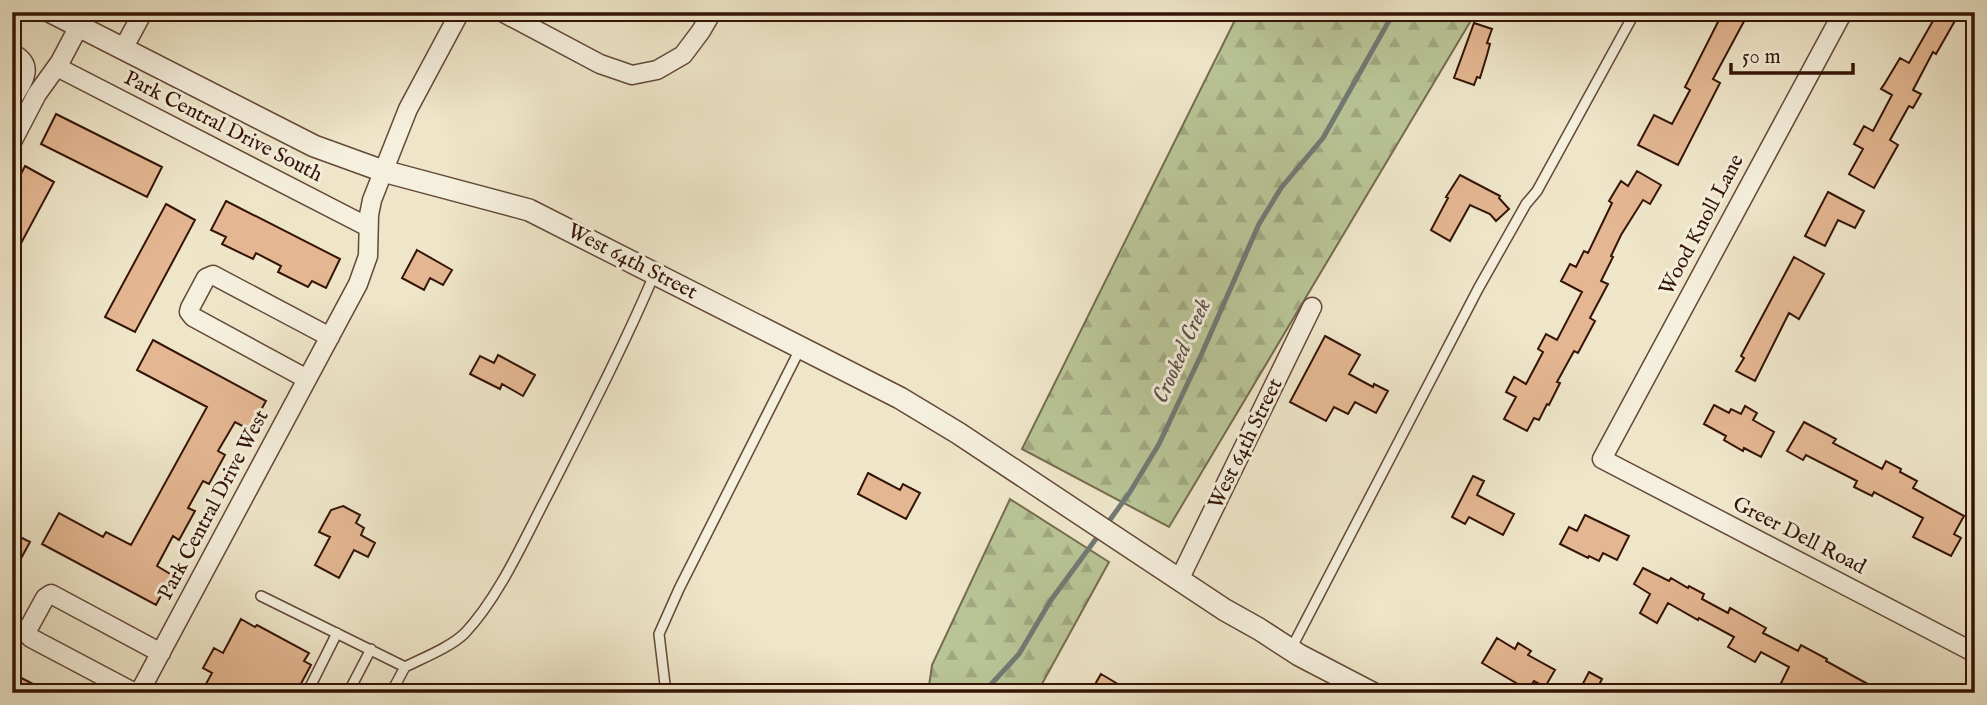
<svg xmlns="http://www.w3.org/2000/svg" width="1987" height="705" font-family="'IM FELL English',serif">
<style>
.forest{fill:url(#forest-firs);stroke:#766c4e;stroke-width:2}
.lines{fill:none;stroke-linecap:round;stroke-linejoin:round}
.stream{stroke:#737975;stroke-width:5}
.building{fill:#e4b792;stroke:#341406;stroke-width:2}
.service-casing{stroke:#634837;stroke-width:12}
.minor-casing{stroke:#634837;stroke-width:21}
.tertiary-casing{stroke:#634837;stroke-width:24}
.service{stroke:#f5efdd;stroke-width:9}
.minor{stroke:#f5efdd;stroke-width:18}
.tertiary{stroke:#f5efdd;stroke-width:21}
.labels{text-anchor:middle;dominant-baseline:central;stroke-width:6;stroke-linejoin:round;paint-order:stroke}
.street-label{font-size:21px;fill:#341406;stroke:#f5efdd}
.water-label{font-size:23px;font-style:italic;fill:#594f47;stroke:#f5efdd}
</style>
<defs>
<pattern id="forest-firs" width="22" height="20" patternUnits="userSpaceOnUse" patternTransform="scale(1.75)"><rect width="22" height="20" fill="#b9c597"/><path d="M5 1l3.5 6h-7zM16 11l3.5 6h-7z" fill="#a0a881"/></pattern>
</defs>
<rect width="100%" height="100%" fill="#efe6ca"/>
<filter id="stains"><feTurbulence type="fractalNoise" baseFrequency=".00286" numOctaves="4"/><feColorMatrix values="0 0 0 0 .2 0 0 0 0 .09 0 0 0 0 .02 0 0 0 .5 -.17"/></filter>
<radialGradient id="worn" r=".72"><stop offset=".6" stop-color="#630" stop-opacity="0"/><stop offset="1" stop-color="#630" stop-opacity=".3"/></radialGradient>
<!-- forest -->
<path class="forest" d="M1239,12H1476L1169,527L1022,449Z
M1010,499L1109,562L1037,693H928L932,665Z"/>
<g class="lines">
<!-- stream -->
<path class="stream" d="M1107,524L1130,492L1159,444L1202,353L1259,224L1281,188L1323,138L1394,12
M983,693L1019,654L1051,600L1101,532"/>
</g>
<!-- building -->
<path class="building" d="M1723,12H1749L1713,79L1720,83L1678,165L1638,145L1654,115L1672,124L1690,90L1685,87Z
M1938,12H1960L1936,54L1933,52L1913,90L1921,94L1913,108L1909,106L1890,140L1898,145L1874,188L1849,174L1863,149L1854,144L1864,126L1873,131L1892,95L1881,89L1885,83L1900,58L1909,63Z
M1474,23L1492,29L1487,43L1490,44L1487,55L1480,78L1477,77L1474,85L1454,78Z
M56,114L162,167L147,197L41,144Z
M25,166L54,182L12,260V191Z
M1637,171L1661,185L1650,204L1643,200L1621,235L1611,256L1613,257L1601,281L1608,284L1590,318L1595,321L1578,353L1574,351L1557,382L1560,383L1549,405L1547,404L1539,420L1534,418L1527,431L1504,419L1516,397L1506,392L1514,377L1526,384L1543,352L1538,349L1546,334L1557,340L1582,292L1561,281L1570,264L1576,267L1584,251L1588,253L1612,203L1609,201L1621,181L1628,186Z
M1460,175L1500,196L1499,198L1509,209L1496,221L1490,214L1470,205L1450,241L1431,230L1448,198L1446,197Z
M1828,192L1864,211L1855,228L1838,220L1825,246L1805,236Z
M226,201L340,259L326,288L312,281L308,287L278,272L281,266L256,253L253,259L222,244L226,237L211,230Z
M166,204L195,220L135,332L105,317Z
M417,250L452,270L443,285L430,278L424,290L402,278Z
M1794,257L1824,274L1799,319L1789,313L1755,381L1736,371L1744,358L1741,356Z
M1325,336L1360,355L1349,374L1373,387L1374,384L1388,391L1376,413L1355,402L1348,414L1334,407L1326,421L1290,402Z
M153,340L266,401L250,430L235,422L218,451L225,455L209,484L203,481L188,508L195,511L179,540L173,536L157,566L172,575L156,605L42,544L59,513L103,537L106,532L131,545L207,407L137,370Z
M498,355L535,375L523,396L502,384L500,389L470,374L480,356L494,363Z
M1714,405L1729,413L1731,409L1741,414L1745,406L1757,413L1753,420L1774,432L1761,457L1744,448L1743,451L1724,440L1726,436L1704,424Z
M1804,422L1836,439L1833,443L1882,469L1886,461L1901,469L1900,472L1917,481L1913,488L1964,516L1954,534L1961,538L1951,556L1913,537L1923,518L1874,492L1872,496L1854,487L1857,481L1806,455L1803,460L1787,451Z
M868,473L900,490L903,484L920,493L906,519L858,494Z
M1473,476L1484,481L1477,495L1514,514L1503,535L1469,517L1465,524L1452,517Z
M343,506L360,515L356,523L364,528L361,535L375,543L368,557L354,550L339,578L315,565L330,537L319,532L331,510Z
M1585,515L1629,536L1617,560L1603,553L1599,561L1589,556L1588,558L1560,544L1569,527L1577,531Z
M12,533L30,542L12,575Z
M1643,568L1669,581L1671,578L1688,588L1689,586L1704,594L1702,599L1728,613L1730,608L1766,628L1763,633L1798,651L1801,645L1827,659L1826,661L1884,693H1805L1794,687L1792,689L1781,683L1789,667L1761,652L1755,662L1728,647L1734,637L1699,618L1698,620L1668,603L1657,623L1640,613L1650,594L1634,584Z
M241,619L255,627L257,625L309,653L304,661L311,665L296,693H244L233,687L230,693H201L212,673L203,668L214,648L223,653Z
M1497,638L1515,649L1518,643L1531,651L1528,655L1555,670L1545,687L1534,681L1528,690L1482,663Z
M1589,672L1602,679L1595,693H1578Z
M12,673L50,693H12Z
M1101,674L1133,693H1090Z"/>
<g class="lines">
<!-- service casing -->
<g class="service-casing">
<path id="service" d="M261,596L405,667C423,658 451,647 465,633C499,597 524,540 547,496C584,423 622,350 654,275
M1291,649L1478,289L1526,204L1537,191L1635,12
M307,693L337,633
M348,693L371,649
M391,693L405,667
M666,693L659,634L679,589L800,349"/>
</g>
<!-- minor casing -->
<g class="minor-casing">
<path id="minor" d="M502,12L600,64L632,75L657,70L683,55L701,31L712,12
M1843,12L1602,459L1975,653
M123,49L143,12
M12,53C37,66 22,82 12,100
M57,67L368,227
M12,142L37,94L60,62L79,26
M307,379L193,317L189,312L190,308L206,278L213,275L330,337
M1179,580L1312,307
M135,693L31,638L28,635V629L45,598L51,594L161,653
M139,693L358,284L368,256L369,215L372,200L408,109L460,12"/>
</g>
<!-- tertiary casing -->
<g class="tertiary-casing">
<path id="tertiary" d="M51,12L314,146L383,171L529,210L900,398L958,433L1225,610L1259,629L1299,655L1372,693"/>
</g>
<!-- service -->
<use href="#service" class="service"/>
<!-- minor -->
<use href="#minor" class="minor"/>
<!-- tertiary -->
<use href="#tertiary" class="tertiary"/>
</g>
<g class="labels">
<!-- street labels -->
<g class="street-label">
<text transform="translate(223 127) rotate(27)">Park Central Drive South</text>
<text transform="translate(1702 225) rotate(-62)">Wood Knoll Lane</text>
<text transform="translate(632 262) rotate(27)">West 64th Street</text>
<text transform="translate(1246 444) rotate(-64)">West 64th Street</text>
<text transform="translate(214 505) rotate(-62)">Park Central Drive West</text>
<text transform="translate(1799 536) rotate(27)">Greer Dell Road</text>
</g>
<!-- water labels -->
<g class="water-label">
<text transform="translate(1182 351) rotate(-66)">Crooked Creek</text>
</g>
</g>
<!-- margin -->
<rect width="1987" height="705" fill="none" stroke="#efe6ca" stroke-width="42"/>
<rect x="14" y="14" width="1959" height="677" fill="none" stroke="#341406" stroke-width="3.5"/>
<rect x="21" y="21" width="1945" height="663" fill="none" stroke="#341406" stroke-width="2"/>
<!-- scale -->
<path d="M1731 63v10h122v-10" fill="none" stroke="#341406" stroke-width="3.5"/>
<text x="1742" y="63" font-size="21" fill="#341406" stroke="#f5efdd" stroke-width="5" paint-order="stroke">50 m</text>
<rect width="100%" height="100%" filter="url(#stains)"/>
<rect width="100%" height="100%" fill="url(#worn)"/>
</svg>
